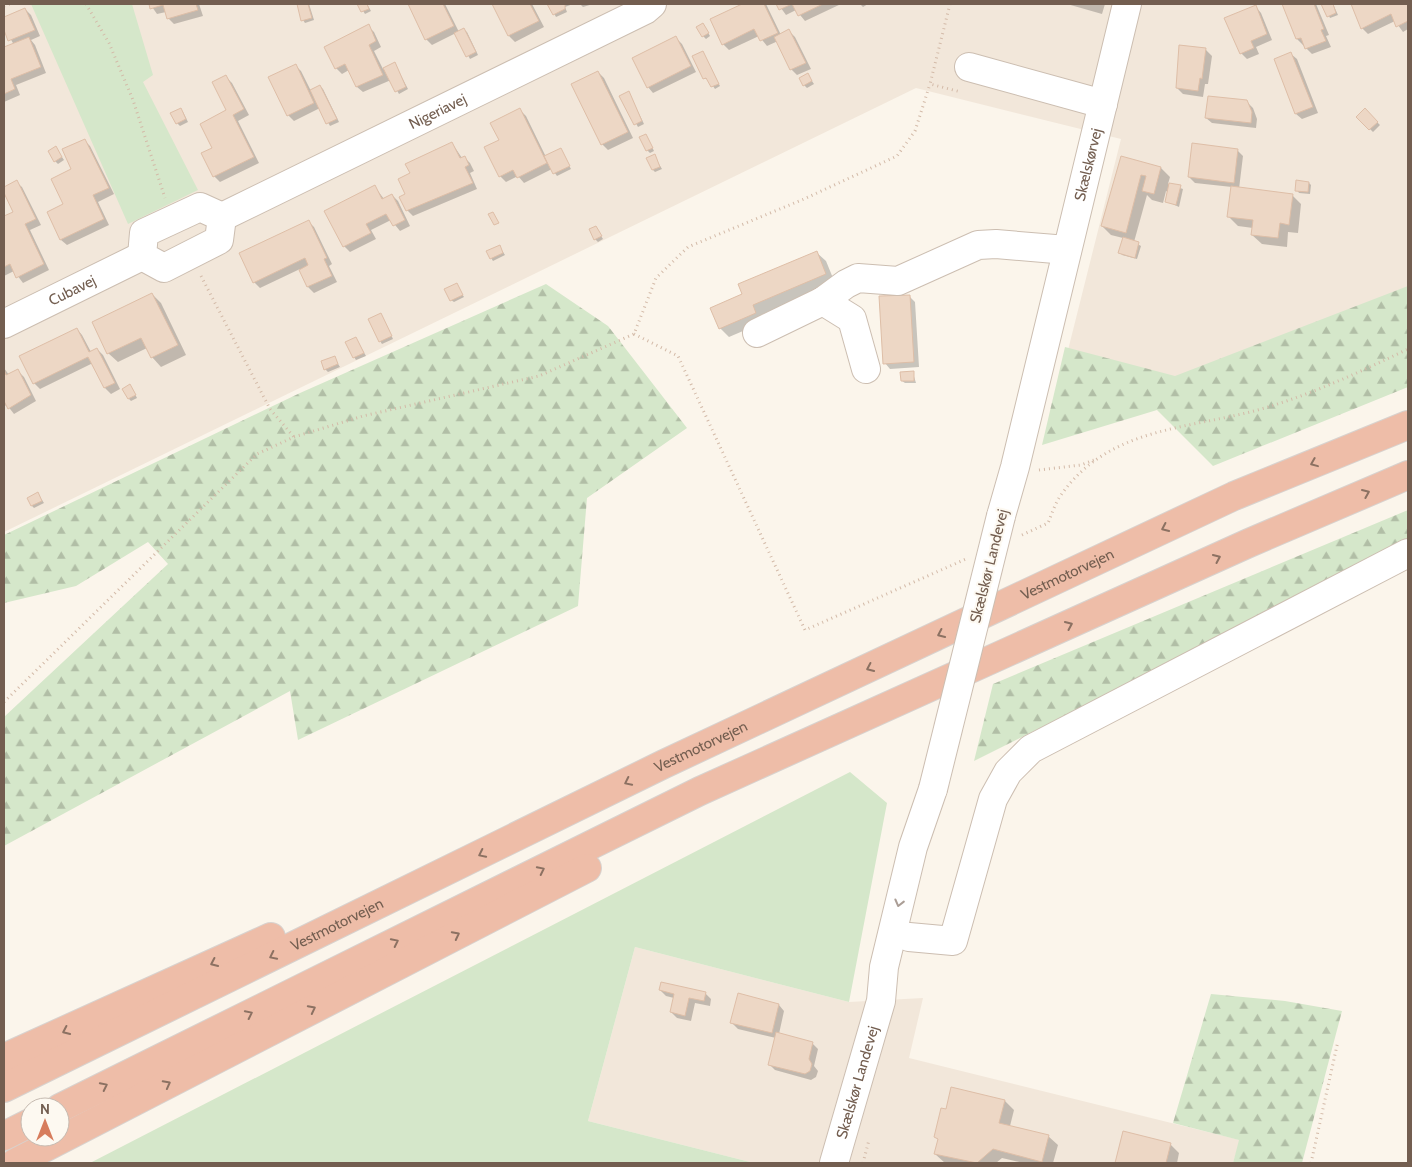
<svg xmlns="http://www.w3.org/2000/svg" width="1412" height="1167" font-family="Cabin,sans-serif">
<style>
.residential{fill:#f2e7da}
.green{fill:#d5e7ca}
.forest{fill:url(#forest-firs)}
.shadow{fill:#0003}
.building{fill:#edd7c5;stroke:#debea7}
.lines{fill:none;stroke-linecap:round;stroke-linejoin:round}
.minor-casing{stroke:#ccbeb1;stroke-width:30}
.highway-casing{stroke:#d8d2ce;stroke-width:30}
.path{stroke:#d3baa8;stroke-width:3;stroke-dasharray:1 4;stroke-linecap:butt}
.minor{stroke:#fff;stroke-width:28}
.highway{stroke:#eebda8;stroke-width:28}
.minor-bridge-casing{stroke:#ccbeb1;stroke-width:30;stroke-linecap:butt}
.minor-bridge{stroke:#fff;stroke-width:28}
.oneway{stroke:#8c7162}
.oneway2{stroke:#ab9e96}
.labels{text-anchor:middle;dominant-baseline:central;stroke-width:4;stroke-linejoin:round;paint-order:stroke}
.street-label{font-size:15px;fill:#735e50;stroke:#fdf9f1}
</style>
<defs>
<pattern id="forest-firs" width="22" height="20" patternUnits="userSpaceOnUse" patternTransform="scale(1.25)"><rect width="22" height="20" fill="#d5e7ca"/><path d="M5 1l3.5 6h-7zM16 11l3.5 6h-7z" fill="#b1bea6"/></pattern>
</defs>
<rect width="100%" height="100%" fill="#fbf5eb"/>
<!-- residential -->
<path class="residential" d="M4,4H1408V297L1147,390L1064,366L1121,139L916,88L4,532Z
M635,947L849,1002L923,998L909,1058L1240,1140L1233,1163H754L588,1121Z"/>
<!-- green -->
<path class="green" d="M31,4H132L153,75L143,82L198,190L128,224Z
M850,772L887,803L849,1002L635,947L588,1121L754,1163H90Z"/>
<!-- forest -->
<path class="forest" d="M546,284L608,326L687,428L587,498L578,606L298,740L290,691L4,846V717L168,564L148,542L76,586L4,603V535L300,393Z
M1408,286V387L1213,466L1157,410L1042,445L1065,347L1175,376Z
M1408,510V545L974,761L993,684Z
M1211,994L1285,1001L1342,1011L1302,1163H1233L1239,1140L1173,1123Z"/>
<!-- shadow -->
<path class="shadow" d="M150,4H199L203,16L174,24L168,18L166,12L157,14Z
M298,4H309L314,20L305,23L303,20Z
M359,4H367L371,11L365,14Z
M409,4H445L459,32L464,30L467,32L478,55L470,59L456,33L432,45L426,39Z
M493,4H532L544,27L515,42L509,36Z
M549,4H573L565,7L567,12L556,17Z
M580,4H593L583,7Z
M745,4H766L781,35L789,31L795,37L811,69L797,75L791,69L778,41L767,46L759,36L729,50L723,44L712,20Z
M778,4H841L805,21L796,10L786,15Z
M860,4H868L863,7Z
M1067,4H1105L1102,14Z
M1283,4H1316L1329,35L1326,36L1331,47L1312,54L1297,39Z
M1323,4H1333L1338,15L1330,18Z
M1352,4H1408V29L1403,32L1395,21L1368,34L1362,28Z
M1256,7L1261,13L1272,40L1256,47L1259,54L1247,59L1241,53Z
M25,9L31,15L40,36L31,40L35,45L46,73L16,85L20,95L4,102V49L14,45L4,27V18Z
M703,24L710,36L706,39L703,36Z
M368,26L374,32L381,47L374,51L383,69L395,64L408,89L399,94L391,80L363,92L357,87L349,70L342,74L336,68Z
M676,38L682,44L696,72L653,93L648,87Z
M1181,46L1206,50L1212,56L1208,84H1205L1203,97L1183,94L1177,88Z
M702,52L720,86L715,89L709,80L704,78Z
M1291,54L1297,59L1318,113L1302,119L1296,114L1275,60Z
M295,65L301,71L311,91L320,86L323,89L339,122L330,126L320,108L294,121L288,115Z
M598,72L604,78L633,138L608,150L602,144Z
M808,75L814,84L807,88L804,85Z
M226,77L232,83L249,115L238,121L259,163L220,182L214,176V148L228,111Z
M629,93L644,124L638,127L621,96Z
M1247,102L1253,108L1257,119L1256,128L1212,123L1206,118Z
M520,110L526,116L546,157L560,149L571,169L557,176L552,169L524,183L518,176L506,182L500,176L501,141Z
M1365,110L1380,125L1373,132L1358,117Z
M183,112L188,122L180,126L177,123Z
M646,135L654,151L650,153L647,150Z
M84,140L90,146L114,194L98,202L109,225L67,245L61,240L48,212L64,205L73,169Z
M452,143L462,158L464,157L470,163L474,171L470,173L477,189L413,216L407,210V195L411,174Z
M1237,150L1243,156L1239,189L1292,195L1301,204L1298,233L1288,232L1287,247L1262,244L1252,235L1253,228L1238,226L1229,217L1232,187L1195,183L1189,177Z
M58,151L64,160L58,164L55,161Z
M654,156L662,169L655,172L653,170Z
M1122,157L1161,168L1170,177L1168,184L1183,189L1179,207L1166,201L1168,192L1166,191L1163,203L1152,200L1147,195L1134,242L1141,246L1137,259L1122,255L1120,252L1123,238L1111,235L1102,226Z
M16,182L22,187L41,225L30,230L49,270L23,283L14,271L4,276V218L15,212L4,188Z
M1309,183L1311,185L1310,194L1299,193L1297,190Z
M375,187L384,199L392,195L398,201L410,226L400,231L391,220L371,230L376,239L350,252L344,246Z
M308,221L314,227L332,264L329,266L337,282L314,293L308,287L300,269L260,288L254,282Z
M596,228L603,239L598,242L595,239Z
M499,246L505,255L493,261L491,258Z
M816,252L826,261L835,283L761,315L764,322L729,337L720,328Z
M456,284L464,297L454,302L451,300Z
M152,294L161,303L186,355L161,367L152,357L147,348L118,362L108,353Z
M909,296L915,302L919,367L890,369L885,363Z
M381,314L393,339L382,344L380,341Z
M77,329L82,335L91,352L97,349L103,355L120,389L111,394L105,388L93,363L40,389L34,383Z
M356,338L366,356L356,360L354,357Z
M334,357L340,367L328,372L325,369Z
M4,368L9,375L18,371L24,377L36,401L14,414L7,405L4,406Z
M913,373L916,383H905L902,381Z
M132,388L137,398L131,401L129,399Z
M38,494L44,503L34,508L32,506Z
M660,990L705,993L711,999L710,1006L695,1003L691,1021L677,1018L671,1012L674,998L666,996Z
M779,1005L784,1011L779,1034L812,1043L818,1049L814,1066L818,1071L816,1077L811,1080L775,1070L769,1064L776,1038L738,1029L732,1023Z
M1005,1101L1014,1110L1010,1126L1048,1136L1058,1145L1053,1163H1024L1002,1158L996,1163H945L935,1154L939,1140L935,1137Z
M1124,1133L1170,1144L1179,1153L1177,1163H1116Z"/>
<!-- building -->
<path class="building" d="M149,4H196L198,10L167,19L163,5L150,9Z
M297,4H308L312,18L301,21Z
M357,4H367L369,9L361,12Z
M408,4H443L454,26L425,40Z
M492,4H530L539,21L508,36Z
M547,4H565V9L553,15Z
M742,4H764L778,33L760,41L754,29L722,45L710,19Z
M776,4H823L798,16L792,4L779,10Z
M1282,4H1314L1324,29L1321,30L1326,41L1305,49L1301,38L1296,39Z
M1321,4H1333L1336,13L1327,17Z
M1351,4H1408V21L1396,27L1391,14L1361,29Z
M1256,5L1267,34L1251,41L1254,48L1240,54L1224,18Z
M25,8L35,30L8,41L4,30V17Z
M703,23L709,33L702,37L696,27Z
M369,24L376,41L369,45L383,75L356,87L345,64L335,69L324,47Z
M464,28L476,52L466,57L454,33Z
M789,29L806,63L790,70L774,37Z
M676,36L691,66L647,88L632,58Z
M29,37L41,67L11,79L15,89L4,94V47Z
M1179,45L1206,48L1202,79L1200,78L1198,91L1176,88Z
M703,51L719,84L711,87L706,78L703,79L692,56Z
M1291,52L1313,107L1295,114L1274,59Z
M395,62L406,87L395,92L383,68Z
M296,64L314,103L287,116L268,77Z
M598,71L628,132L601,145L571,84Z
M808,73L812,81L803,86L799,78Z
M226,75L244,109L233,115L254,157L213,177L201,153L212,148L200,124L226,110L212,82Z
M320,85L337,119L326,124L310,90Z
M629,91L642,121L634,125L619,96Z
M1208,96L1247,100L1252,112L1251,123L1205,118Z
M181,108L186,119L176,124L170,113Z
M520,108L547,163L517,178L513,170L499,177L484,147L499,140L490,123Z
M1365,108L1378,122L1369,130L1356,117Z
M646,134L653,148L646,151L639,137Z
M85,139L109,188L93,195L104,219L60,240L47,212L63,204L51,179L71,169L62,149Z
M452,142L460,158L465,156L469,165L465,167L473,183L406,211L399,197L405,194L398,179L410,173L405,164Z
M1192,143L1238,149L1234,183L1188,177Z
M56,146L62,157L54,162L48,151Z
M561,148L570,166L553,174L544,156Z
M655,154L660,167L652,170L646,158Z
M1121,156L1161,167L1154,194L1142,191L1146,176L1141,175L1126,233L1101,226Z
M17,180L36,219L25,224L44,264L16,278L10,264L4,267V216L13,212L4,193V187Z
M1296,180L1309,182L1308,192L1295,191Z
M1169,183L1181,185L1176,205L1165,202Z
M375,185L382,199L392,194L405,220L393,226L386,214L366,224L371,233L343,247L324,211Z
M1231,186L1293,194L1289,225L1280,223L1278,238L1251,235L1253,220L1227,217Z
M493,212L499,223L494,225L488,214Z
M309,220L327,258L324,259L332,276L307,287L299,270L308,265L305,258L253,283L239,253Z
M596,226L602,236L594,240L589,229Z
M1123,237L1139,242L1135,258L1118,253Z
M500,245L503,253L490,259L486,251Z
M817,251L826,274L753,305L756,313L719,329L710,308L742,294L738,284Z
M457,283L463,295L450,301L444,289Z
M152,293L178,345L151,358L141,338L107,354L92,322Z
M910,295L914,362L883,364L879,296Z
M381,313L392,336L379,342L368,319Z
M77,328L89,352L97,348L115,383L104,388L88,357L33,384L19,356Z
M356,337L364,353L353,358L345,342Z
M335,356L338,364L324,370L321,361Z
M4,369L6,375L18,369L31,395L8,409L4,401Z
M914,371V381H901L900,372Z
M130,384L136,395L128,399L122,389Z
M38,492L42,501L31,506L27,498Z
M661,982L706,992L704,1001L689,998L685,1016L670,1012L674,994L659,990Z
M738,993L779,1004L772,1033L730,1023Z
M776,1032L813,1042L809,1059L812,1064L810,1071L805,1074L768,1065Z
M951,1087L1005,1100L999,1123L1049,1135L1042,1162L993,1149L977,1163L934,1154L938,1139L934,1137L941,1108L946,1109Z
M1123,1131L1171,1143L1166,1163H1115Z"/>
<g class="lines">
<!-- minor casing -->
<g class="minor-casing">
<g id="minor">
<path d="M969,67L1103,104"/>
<path d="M200,207L222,217L219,240L164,268L142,256L144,233Z"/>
<path id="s1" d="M222,217L645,10L652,4"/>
<path d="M823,301L852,319L866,369"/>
<path id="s2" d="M4,324L142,256"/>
<path d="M757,333L823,301L846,284L858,278L898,281L978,245L996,244L1067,250"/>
<path id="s3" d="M1001,516L1015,467L1127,4"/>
<path d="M909,937L953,941L993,799L1008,772L1031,749L1408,553"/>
<path id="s4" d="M834,1163L881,1001L884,967L913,847L933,789"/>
</g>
</g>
<!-- highway casing -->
<g class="highway-casing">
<g id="highway">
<path d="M4,1058L271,937"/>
<path id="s5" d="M4,1088L664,764L1234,496L1408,425"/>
<path d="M60,1108L700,791L1249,543L1408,475"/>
<path d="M4,1136L30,1123"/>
<path d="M15,1163L587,868"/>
</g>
</g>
<!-- path -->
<path class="path" d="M86,4L109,43L133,100L165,198
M950,4L930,84L961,92
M4,6L10,4
M201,276L270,409L294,437
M634,334L678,356L805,630L966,559
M1039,470L1081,465L1094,460
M1022,535L1048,523C1052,514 1055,503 1061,495C1111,424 1193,430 1268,407C1317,392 1362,371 1408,349
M4,702L257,454L294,437L363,416L539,376L634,334L656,278L688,247L804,199L897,156L915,131L930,84
M863,1163L869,1140
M1311,1163L1338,1041"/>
<!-- minor -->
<use href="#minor" class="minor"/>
<!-- highway -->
<use href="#highway" class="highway"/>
<!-- minor-bridge casing -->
<g class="minor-bridge-casing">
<path id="minor-bridge" d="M933,789L1001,516"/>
</g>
<!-- minor-bridge -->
<use href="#minor-bridge" class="minor-bridge"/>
</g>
<!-- one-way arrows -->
<defs><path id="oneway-chevron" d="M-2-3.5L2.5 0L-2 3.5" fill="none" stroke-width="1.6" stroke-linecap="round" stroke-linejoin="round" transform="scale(1.25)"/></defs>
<g class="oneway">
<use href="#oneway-chevron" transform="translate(1314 463) rotate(158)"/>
<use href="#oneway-chevron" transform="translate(1366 493) rotate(-23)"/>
<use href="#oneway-chevron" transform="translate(1165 528) rotate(155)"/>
<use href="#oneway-chevron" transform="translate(1217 558) rotate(-24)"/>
<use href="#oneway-chevron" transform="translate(1069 625) rotate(-24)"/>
<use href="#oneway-chevron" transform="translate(941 634) rotate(155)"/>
<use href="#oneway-chevron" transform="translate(870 668) rotate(155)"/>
<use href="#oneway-chevron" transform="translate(628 782) rotate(154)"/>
<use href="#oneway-chevron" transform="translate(482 854) rotate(154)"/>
<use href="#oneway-chevron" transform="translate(541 870) rotate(-26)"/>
<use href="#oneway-chevron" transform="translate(456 935) rotate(-27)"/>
<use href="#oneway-chevron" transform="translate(395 942) rotate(-26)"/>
<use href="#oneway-chevron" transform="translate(273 956) rotate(154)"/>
<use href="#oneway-chevron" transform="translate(214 963) rotate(155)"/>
<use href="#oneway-chevron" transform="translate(312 1009) rotate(-27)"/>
<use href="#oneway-chevron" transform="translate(249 1014) rotate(-26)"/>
<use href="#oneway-chevron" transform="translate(66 1031) rotate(155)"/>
<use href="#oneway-chevron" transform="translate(167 1084) rotate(-28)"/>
<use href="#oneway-chevron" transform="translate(104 1086) rotate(-26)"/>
</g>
<use class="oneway2" href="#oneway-chevron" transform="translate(899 903) rotate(104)"/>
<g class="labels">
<!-- street labels -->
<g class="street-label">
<text stroke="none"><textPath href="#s1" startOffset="240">Nigeriavej</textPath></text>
<text stroke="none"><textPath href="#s3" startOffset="362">Skælskørvej</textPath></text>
<text stroke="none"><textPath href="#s2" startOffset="76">Cubavej</textPath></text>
<text transform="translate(989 566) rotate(-76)">Skælskør Landevej</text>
<text stroke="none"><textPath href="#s5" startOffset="1181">Vestmotorvejen</textPath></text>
<text stroke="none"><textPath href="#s5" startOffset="776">Vestmotorvejen</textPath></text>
<text stroke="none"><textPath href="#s5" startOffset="371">Vestmotorvejen</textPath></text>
<text stroke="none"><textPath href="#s4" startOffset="84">Skælskør Landevej</textPath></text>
</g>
</g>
<!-- border -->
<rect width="1412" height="1167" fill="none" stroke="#735e50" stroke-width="10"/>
<!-- north arrow -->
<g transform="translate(45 1122)"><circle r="24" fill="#fdf9f1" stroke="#c6bbb1"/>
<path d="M0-4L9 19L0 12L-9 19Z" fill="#d77d5d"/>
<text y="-8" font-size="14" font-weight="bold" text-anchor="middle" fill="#735e50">N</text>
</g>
</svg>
